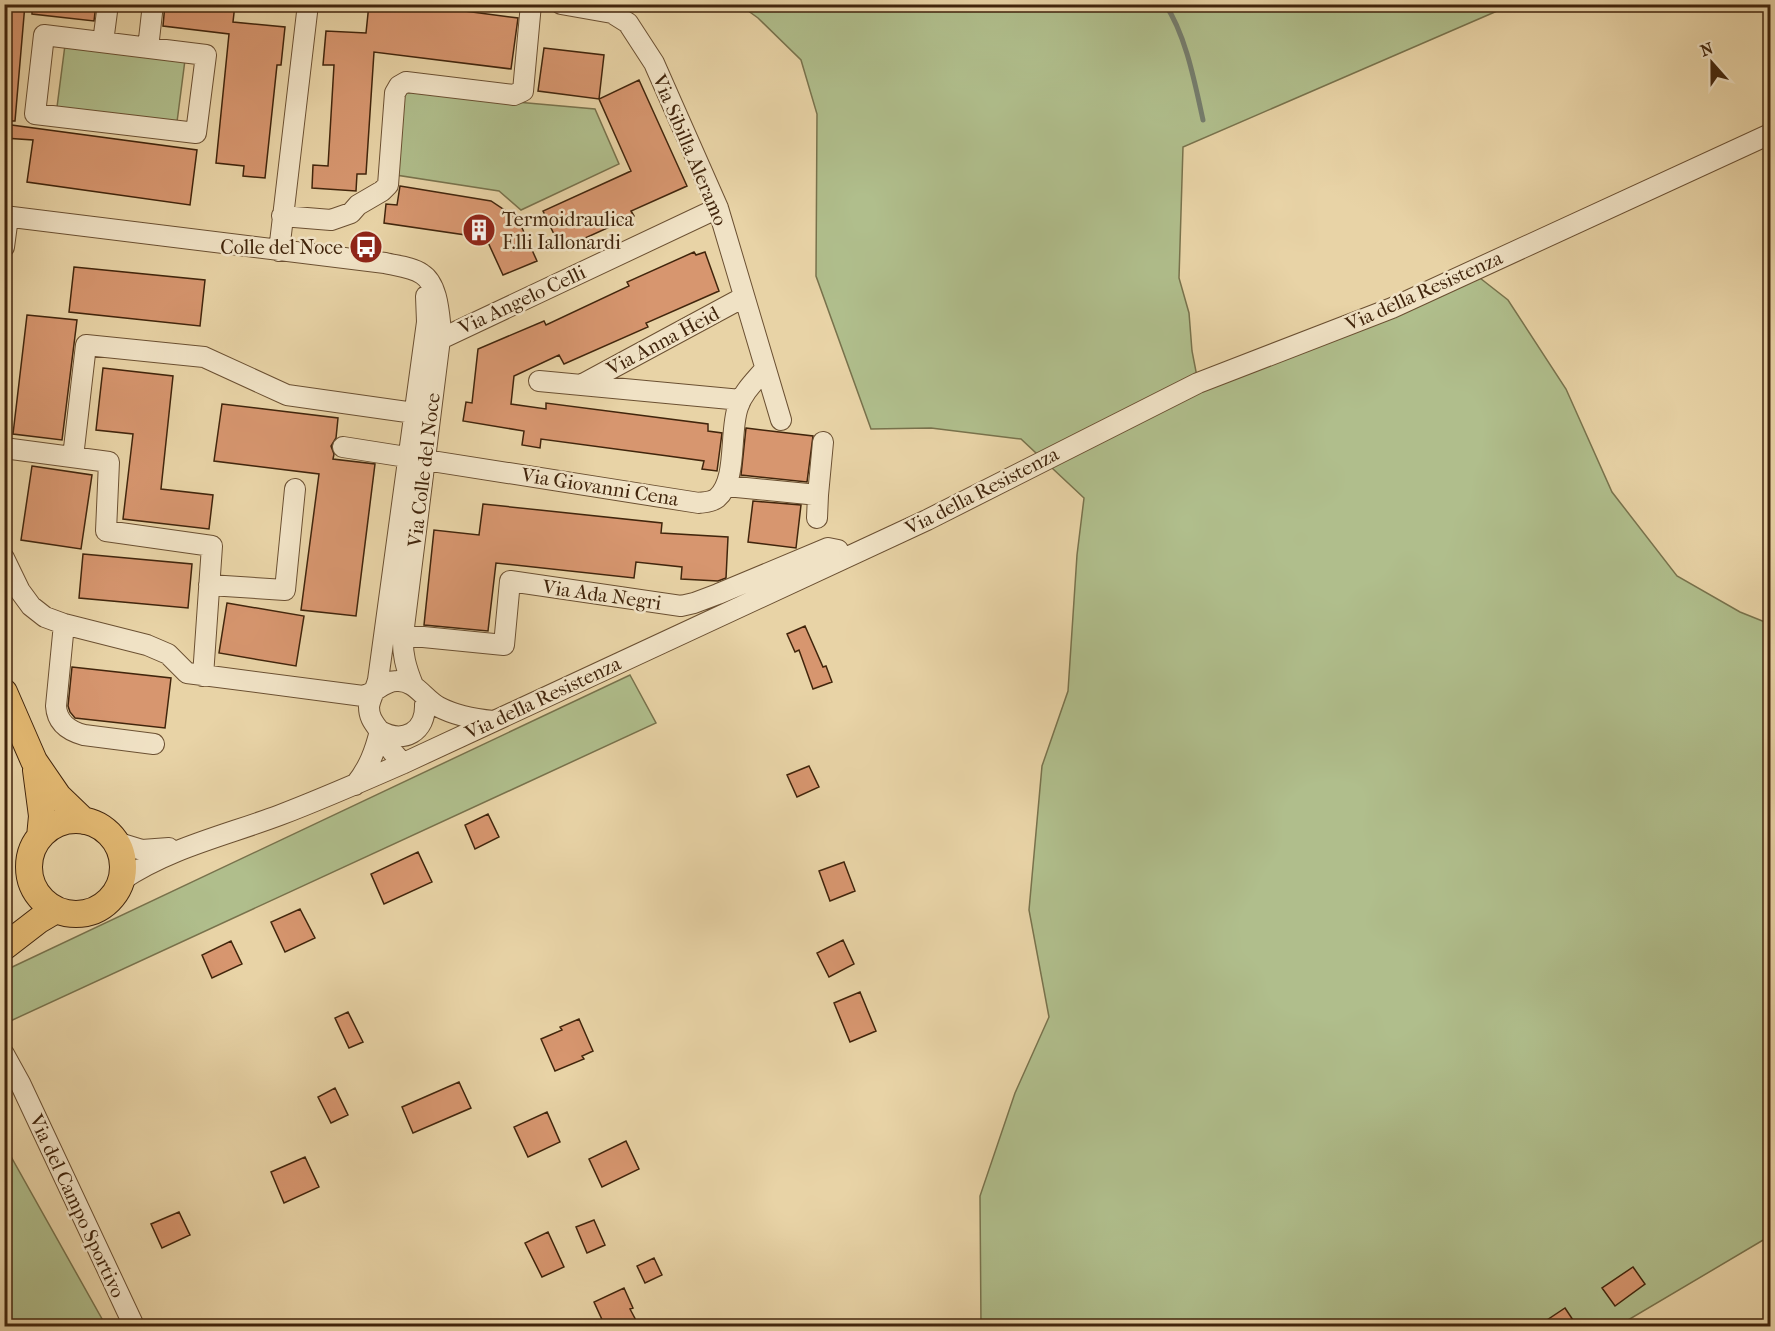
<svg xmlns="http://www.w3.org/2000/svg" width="1775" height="1331" font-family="'IM FELL French Canon',serif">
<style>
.green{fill:#b0be8c;stroke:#78724c;stroke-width:1.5}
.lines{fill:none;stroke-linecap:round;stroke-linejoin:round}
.stream{stroke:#757d6d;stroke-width:5}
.building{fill:#d7966f;stroke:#41250c;stroke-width:1.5}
.minor-casing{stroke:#6b5032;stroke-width:22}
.major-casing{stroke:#41250c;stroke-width:28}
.minor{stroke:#f0e2c5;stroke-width:20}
.major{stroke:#e4ba73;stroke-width:26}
.labels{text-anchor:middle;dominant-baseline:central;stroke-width:5;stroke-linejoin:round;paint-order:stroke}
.street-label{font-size:20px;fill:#41250c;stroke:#f0e2c5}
.poi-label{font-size:20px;fill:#41250c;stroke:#f0e2c5;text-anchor:start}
</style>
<rect width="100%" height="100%" fill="#e8d3a6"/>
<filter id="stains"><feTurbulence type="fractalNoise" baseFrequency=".00333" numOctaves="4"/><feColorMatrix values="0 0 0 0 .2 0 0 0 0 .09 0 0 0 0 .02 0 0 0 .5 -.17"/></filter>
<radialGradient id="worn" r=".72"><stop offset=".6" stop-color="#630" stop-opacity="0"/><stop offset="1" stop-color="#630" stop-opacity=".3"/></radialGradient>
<!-- green -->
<path class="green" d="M1244,4L1248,10L1265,4L1511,5L1183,147L1179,278L1189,313L1192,351L1198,382L1471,271L1508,300L1566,389L1612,492L1677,576L1740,612L1770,624V1236L1618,1326H981L980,1196L1015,1093L1049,1017L1029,910L1042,766L1068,691L1077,555L1084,498L1021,439L931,428L871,429L816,276L817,114L801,60L758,18L740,5Z
M65,45L185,60L177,122L57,107Z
M405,92L595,109L619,164L521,210L499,191L396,175Z
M630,675L656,723L6,1023L4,1020V971L8,969Z
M4,1146H5L106,1326H5Z"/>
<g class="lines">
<!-- stream -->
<path class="stream" d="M1165,4C1186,35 1195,84 1203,120"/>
</g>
<!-- building -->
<path class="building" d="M4,4H25L15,121H4Z
M32,4H96L94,21L32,14Z
M165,4H235L233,22L285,27L281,65H277L265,178L243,176L244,166L216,163L229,34L163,26Z
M369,4H411L518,18L511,69L374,52L366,174H357L356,191L312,188L313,165L328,166L334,65H323L326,31L366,33Z
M544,48L604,55L599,99L538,91Z
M639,80L687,186L631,211L634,216L561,249L543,211L631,171L599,99Z
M4,124L197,150L190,205L27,182L33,140L4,138Z
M400,186L491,201L518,219L537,261L503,275L486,238L384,223L386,204L397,205Z
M694,252L696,255L705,252L719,291L646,323L648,327L564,364L559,355L514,376L511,404L546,409V403L708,424V431L722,433L717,471L702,469L704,461L668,456L541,439L540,448L522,445L524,431L463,421L466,402L472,403L478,349L544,321L546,325L629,286L627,282Z
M74,267L205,280L200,326L69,312Z
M27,315L77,320L62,440L13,434Z
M103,368L173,376L161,489L213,495L209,529L123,519L133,434L96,430Z
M222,404L338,418L336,438L331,446L334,454L333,459L375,464L356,616L301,610L319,474L214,461Z
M746,428L813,436L807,482L741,475Z
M32,466L92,475L81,549L21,540Z
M753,501L801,505L796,548L748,542Z
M483,504L662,523L661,533L728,537L726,578L718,581L681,579L682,567L636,562L634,578L496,563L488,631L424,625L434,530L479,535Z
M83,554L192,564L188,608L79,598Z
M227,603L304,616L296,666L219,653Z
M805,626L823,667L826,666L832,682L813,689L799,650L795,652L787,634Z
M72,667L171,678L165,728L75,718L70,712L68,706Z
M809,766L819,787L797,797L787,775Z
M488,814L499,837L475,849L465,825Z
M418,852L432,882L384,904L371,874Z
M844,862L855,891L830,901L819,871Z
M300,909L315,938L285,952L271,922Z
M843,940L854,964L829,977L817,953Z
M231,941L242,964L212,978L202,955Z
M860,992L876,1031L850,1042L834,1003Z
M348,1012L363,1042L349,1048L335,1018Z
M579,1019L593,1051L582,1056L584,1059L555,1071L541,1039L562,1030L560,1027Z
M459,1082L471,1108L413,1133L402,1107Z
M335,1088L348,1115L331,1123L318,1097Z
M547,1112L560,1142L528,1157L514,1127Z
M626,1141L639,1169L602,1187L589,1159Z
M305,1157L319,1187L284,1203L271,1172Z
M179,1212L190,1235L162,1248L151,1224Z
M594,1220L605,1245L587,1253L576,1227Z
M548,1232L564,1267L542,1277L525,1243Z
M654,1258L662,1275L645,1283L637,1266Z
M1633,1267L1645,1284L1615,1306L1602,1288Z
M624,1288L633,1308L630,1309L639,1326H605L594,1302Z
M1565,1308L1577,1326H1538Z"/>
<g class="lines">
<!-- minor casing -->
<g class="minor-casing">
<path id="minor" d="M561,4L612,13L628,23L654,63L718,208L781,420
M44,35L206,55L196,133L35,114Z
M103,42L108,4
M148,48L153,4
M4,216L385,263C397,266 412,267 422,274C438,284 439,314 441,331L403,635C402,654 406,668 413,685
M282,216L331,220L351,213L358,205L382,191L388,185L395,93L399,86L406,82L514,95L523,91L531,4
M4,247L8,217
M279,251L308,4
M430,344L718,208
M539,381L741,400
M581,385L744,297
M343,447L699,503C705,502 712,502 717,498C738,480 729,432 738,407C743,392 755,381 765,369
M4,448L109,462L106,531L212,546L203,676
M73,457L86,345L204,357L287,395L414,413
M726,486L818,495L823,442
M817,518L818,495
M4,558L20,591L31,606L45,617L64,624L147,645L168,654L187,673L363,696C376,693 383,681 397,681C415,680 424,699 439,707C456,716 474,719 493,721
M209,585L285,590L295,489
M64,624L56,706C57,723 69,731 84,735L154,744
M403,635L504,645L510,581L681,606L694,603L718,594L828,548L838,550L842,559
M380,731C404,744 426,732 425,704
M404,763C391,753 389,746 381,733C375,724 369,719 369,707C370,698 376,689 378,680L427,322L426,296
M355,785C369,768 375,751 380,731
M116,842L142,850L169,848
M122,880C169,848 227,835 280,815C322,799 363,781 404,763L927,520L1198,383L1392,308L1770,134
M4,1054L20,1083L134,1326"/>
</g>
<!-- major casing -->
<g class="major-casing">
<path id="major" d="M4,692L34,761L58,796L84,821
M36,770L42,816L40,837
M29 867a47 47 0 1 1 94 0a47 47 0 1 1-94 0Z
M4,947L39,920L56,910"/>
</g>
<!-- minor -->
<use href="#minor" class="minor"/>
<!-- major -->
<use href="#major" class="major"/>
</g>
<!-- icons -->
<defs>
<g id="building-disc" transform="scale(1.725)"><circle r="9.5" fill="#8f2418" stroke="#f0e2c5"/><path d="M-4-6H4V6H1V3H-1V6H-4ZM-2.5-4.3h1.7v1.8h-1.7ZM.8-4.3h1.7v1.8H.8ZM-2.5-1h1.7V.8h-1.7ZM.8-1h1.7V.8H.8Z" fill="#fff"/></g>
<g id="bus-disc" transform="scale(1.725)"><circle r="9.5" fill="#8f2418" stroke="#f0e2c5"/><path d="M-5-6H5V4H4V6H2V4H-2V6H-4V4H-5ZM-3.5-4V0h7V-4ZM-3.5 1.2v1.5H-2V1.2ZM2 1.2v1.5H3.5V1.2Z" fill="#fff"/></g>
</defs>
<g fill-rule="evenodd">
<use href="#building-disc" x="479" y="230"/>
<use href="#bus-disc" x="366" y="247"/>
</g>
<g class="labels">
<!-- street labels -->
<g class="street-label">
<text transform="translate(690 150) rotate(67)">Via Sibilla Aleramo</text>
<text transform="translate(1424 291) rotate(-24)">Via della Resistenza</text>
<text transform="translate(522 300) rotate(-25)">Via Angelo Celli</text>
<text transform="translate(663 341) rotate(-28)">Via Anna Heid</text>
<text transform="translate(424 470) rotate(-83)">Via Colle del Noce</text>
<text transform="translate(600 487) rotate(9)">Via Giovanni Cena</text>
<text transform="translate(982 491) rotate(-27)">Via della Resistenza</text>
<text transform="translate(602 595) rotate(8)">Via Ada Negri</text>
<text transform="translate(543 698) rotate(-25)">Via della Resistenza</text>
<text transform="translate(77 1206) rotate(65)">Via del Campo Sportivo</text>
</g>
<!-- poi labels -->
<g class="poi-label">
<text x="502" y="219">Termoidraulica<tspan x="502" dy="23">F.lli Iallonardi</tspan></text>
<text x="343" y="247" text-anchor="end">Colle del Noce</text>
</g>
</g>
<!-- margin -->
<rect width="1775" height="1331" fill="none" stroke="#e8d3a6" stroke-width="24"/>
<rect x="6" y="6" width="1763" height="1319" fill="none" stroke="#41250c" stroke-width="3"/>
<rect x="12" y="12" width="1751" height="1307" fill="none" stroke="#41250c" stroke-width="1.5"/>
<!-- north arrow -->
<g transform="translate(1712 63) rotate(339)" stroke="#f0e2c5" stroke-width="4.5" paint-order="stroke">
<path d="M0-4.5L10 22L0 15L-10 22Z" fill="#41250c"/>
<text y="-9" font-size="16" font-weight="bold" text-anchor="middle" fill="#41250c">N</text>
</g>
<rect width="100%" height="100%" filter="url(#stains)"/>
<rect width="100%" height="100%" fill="url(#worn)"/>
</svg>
